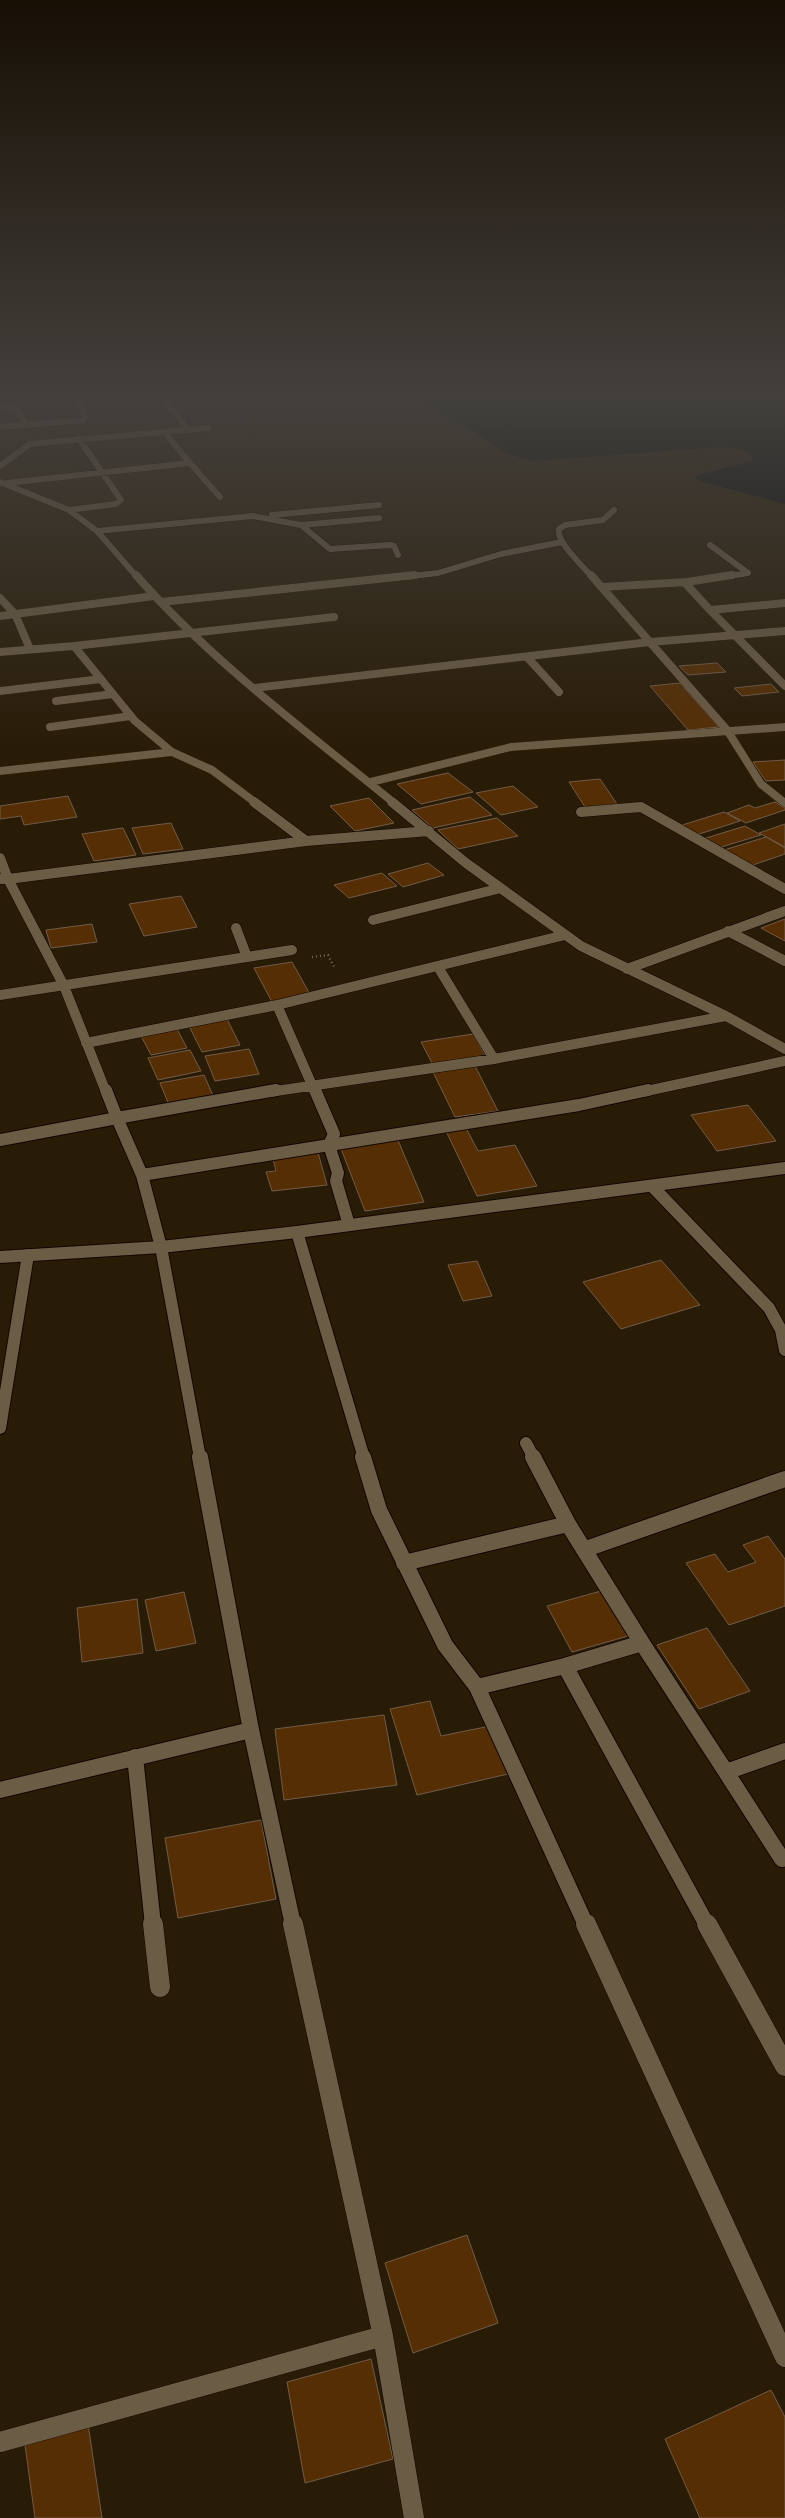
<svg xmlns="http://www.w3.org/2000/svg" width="785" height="2518" font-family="'Public Sans',sans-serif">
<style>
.water{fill:#01070a}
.building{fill:#552e04;stroke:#715b49}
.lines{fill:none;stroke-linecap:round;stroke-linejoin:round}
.street-far5-casing{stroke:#120600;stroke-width:7}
.street-far4-casing{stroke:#120600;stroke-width:8}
.street-far3-casing{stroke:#120600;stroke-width:11}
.street-far2-casing{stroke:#120600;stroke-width:14}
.street-far1-casing{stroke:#120600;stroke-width:18}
.street-casing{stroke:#120600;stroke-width:21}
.secondary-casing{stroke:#120600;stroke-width:14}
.path{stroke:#716655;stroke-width:2.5;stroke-dasharray:1 3;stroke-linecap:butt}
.street-far5{stroke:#6b5c45;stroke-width:6}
.street-far4{stroke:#6b5c45;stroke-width:8}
.street-far3{stroke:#6b5c45;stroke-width:10}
.street-far2{stroke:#6b5c45;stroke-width:12}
.street-far1{stroke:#6b5c45;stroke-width:16}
.street{stroke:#6b5c45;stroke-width:20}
.secondary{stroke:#6b5c45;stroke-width:12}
</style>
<rect width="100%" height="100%" fill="#291c07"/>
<!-- water -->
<path class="water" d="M391,398H785V504L700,481L694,476L753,461L752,456C738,444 712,448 694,449L533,461C507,457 497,446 476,433C449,416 423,402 391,398Z"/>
<!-- building -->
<path class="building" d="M717,663L726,672L688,675L679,666Z
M680,683L719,727L688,730L650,686Z
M771,684L779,692L742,696L734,688Z
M785,760V780L766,781L753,762Z
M448,773L473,792L421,804L397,784Z
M600,779L617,804L585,807L569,782Z
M513,786L538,807L501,815L476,793Z
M68,796L77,817L24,825L21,816L0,819V806Z
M470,797L492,815L433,828L412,810Z
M369,798L394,823L355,831L330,806Z
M775,802L785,808V810L746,823L727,813L749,805L755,808Z
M724,812L740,821L696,835L679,826Z
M497,818L518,836L458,849L438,830Z
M171,823L183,849L143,854L132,828Z
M785,824V847L759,833Z
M745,826L761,835L718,848L703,839Z
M123,828L136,855L94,861L82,834Z
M766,837L785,848V854L750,866L724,850Z
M428,863L444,875L403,887L388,874Z
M382,873L397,886L349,898L334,885Z
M181,896L197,927L144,936L129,904Z
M785,919V941L761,928Z
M92,924L97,942L51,948L46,930Z
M292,962L311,996L272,1002L254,968Z
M226,1017L240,1045L202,1052L188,1024Z
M176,1027L187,1048L151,1055L140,1034Z
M473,1034L486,1057L433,1065L421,1042Z
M249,1049L259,1074L215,1081L205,1056Z
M190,1050L201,1071L158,1080L148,1058Z
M475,1066L498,1111L455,1117L433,1072Z
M204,1075L214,1098L169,1105L160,1083Z
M748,1105L776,1141L717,1151L691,1115Z
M466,1128L478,1151L515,1145L537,1186L477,1196L446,1131Z
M397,1138L424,1202L365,1211L340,1146Z
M317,1149L327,1185L272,1191L266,1172L276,1171L272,1155Z
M661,1260L700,1305L621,1329L583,1282Z
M477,1261L492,1296L463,1301L448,1265Z
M768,1536L785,1559V1606L729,1625L686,1563L715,1554L728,1572L756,1562L743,1545Z
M601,1591L628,1636L572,1652L547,1606Z
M184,1592L196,1643L156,1651L145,1600Z
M137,1599L143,1653L82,1662L77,1608Z
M707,1628L750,1691L699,1709L657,1645Z
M430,1701L441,1736L490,1726L508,1774L417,1795L390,1709Z
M384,1715L397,1785L284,1800L275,1729Z
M261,1820L276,1899L178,1918L165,1838Z
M467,2235L498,2323L413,2353L385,2263Z
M371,2359L393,2459L305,2483L287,2382Z
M771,2390L785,2417V2518H700L665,2439Z
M88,2424L102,2518H35L25,2445Z"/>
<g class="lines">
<!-- street-far5 casing -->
<g class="street-far5-casing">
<path id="street-far5" d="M164,398L188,430
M0,406L15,407L27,425
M0,427L83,420L85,417L78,399
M190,463L220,497
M0,466L30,444L164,432
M0,482L69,510L97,531L137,577
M7,483L190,463L164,432L208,428
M69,510L116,504L121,500L79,439
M272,515L379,505
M301,525L379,518
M97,531L253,516L301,525L330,549L390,545L394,546L398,555
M710,545L748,573L723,577
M403,577L438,573L501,554L562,542
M592,577C583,566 556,542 559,529L565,525L603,520L614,510"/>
</g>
<!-- street-far4 casing -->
<g class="street-far4-casing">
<path id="street-far4" d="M136,575C211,661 306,731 394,803
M591,575L727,730L761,784L785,803
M602,587L687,582
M0,598L15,614L30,649
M161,602L415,575
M785,603L710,610L785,686
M710,610L686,584L687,582L732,575
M0,616L154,596
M74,646L334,617
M0,652L74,646L135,721L172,752
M527,657L559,692
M254,688L650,642L785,631
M0,691L101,679
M56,701L113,694
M50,727L131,716
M0,771L172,752L212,770L256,803
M371,782L511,747L785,727"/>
</g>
<!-- street-far3 casing -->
<g class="street-far3-casing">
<path id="street-far3" d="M254,802L306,841
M392,802L466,863L581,946L726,1016L785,1049
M581,812L641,807L785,889
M0,858L8,879L306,841L429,831
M0,879H8L64,986L106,1092
M373,920L501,888
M728,931L785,961
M247,957L292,950
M438,967L494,1059
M627,969L785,911
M0,995L247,957L236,928
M277,1005L315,1092
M86,1043L277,1005L565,935
M269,1092L494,1059L726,1016
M642,1092L785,1061"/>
</g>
<!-- street-far2 casing -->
<g class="street-far2-casing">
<path id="street-far2" d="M106,1090L117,1118L276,1090
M315,1090L334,1134L329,1145L338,1173L336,1181L349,1225
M0,1140L117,1118L142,1175L161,1247L200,1458
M142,1175L579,1105L648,1090
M652,1186L769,1308L781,1330L785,1350
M297,1232L364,1458
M0,1428L28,1255
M526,1443L534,1458"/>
</g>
<!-- street-far1 casing -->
<g class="street-far1-casing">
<path id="street-far1" d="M200,1457L251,1730L293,1925
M363,1457L379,1510L445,1645L477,1687
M533,1457L568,1524L642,1643
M586,1549L785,1479
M404,1563L568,1524
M565,1666L642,1643L726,1772
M135,1757L153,1925
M0,1790L251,1730
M782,1859L726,1772L785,1751
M586,1925L477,1687L565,1666L707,1925"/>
</g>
<!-- street casing -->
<g class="street-casing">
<path id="street" d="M153,1924L160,1987
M293,1924L383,2336L414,2518
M586,1924L785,2357
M707,1924L785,2066
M0,2442L383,2336"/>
</g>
<!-- secondary casing -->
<g class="secondary-casing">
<path id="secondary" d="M0,1257L161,1247L297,1232L785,1168"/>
</g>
<!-- path -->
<path class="path" d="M312,957L328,955L335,969"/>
<!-- street-far5 -->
<use href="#street-far5" class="street-far5"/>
<!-- street-far4 -->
<use href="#street-far4" class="street-far4"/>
<!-- street-far3 -->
<use href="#street-far3" class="street-far3"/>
<!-- street-far2 -->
<use href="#street-far2" class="street-far2"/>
<!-- street-far1 -->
<use href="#street-far1" class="street-far1"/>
<!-- street -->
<use href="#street" class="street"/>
<!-- secondary -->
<use href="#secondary" class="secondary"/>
</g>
<!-- sky -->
<linearGradient id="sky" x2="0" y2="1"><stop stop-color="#170f04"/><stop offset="0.53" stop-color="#43403c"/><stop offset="1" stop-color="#43403c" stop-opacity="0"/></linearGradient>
<rect width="785" height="750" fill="url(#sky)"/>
</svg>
